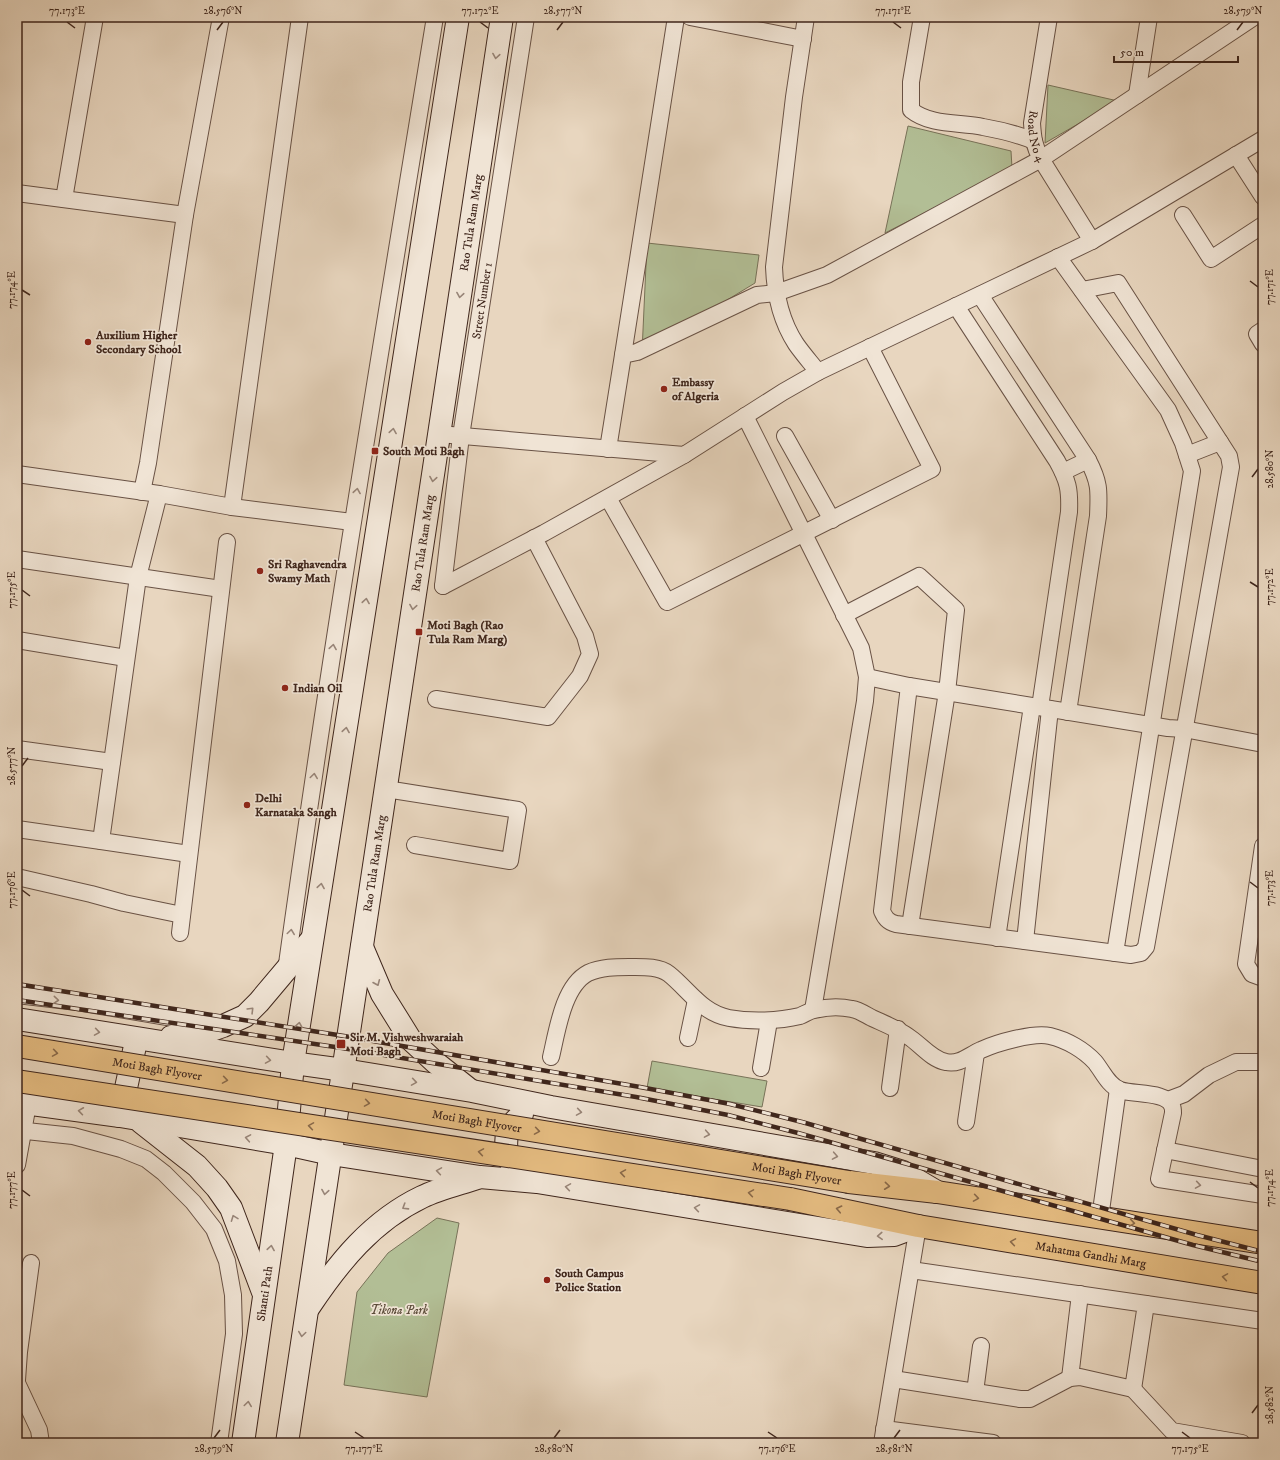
<svg xmlns="http://www.w3.org/2000/svg" width="1280" height="1460" font-family="'IM FELL DW Pica',serif">
<style>
.green{fill:#b2be95;stroke:#787258}
.lines{fill:none;stroke-linecap:round;stroke-linejoin:round}
.street-casing{stroke:#695245;stroke-width:18}
.secondary-casing{stroke:#3f261c;stroke-width:24}
.primary-casing{stroke:#3f261c;stroke-width:24}
.street{stroke:#f0e4d5;stroke-width:16}
.secondary{stroke:#f0e4d5;stroke-width:22}
.primary{stroke:#e4bb80;stroke-width:22}
.rail-casing{stroke:#3f261c;stroke-width:4.5}
.rail{stroke:#f0e4d5;stroke-width:3;stroke-dasharray:9;stroke-linecap:butt}
.primary-bridge-casing{stroke:#3f261c;stroke-width:24;stroke-linecap:butt}
.primary-bridge{stroke:#e4bb80;stroke-width:22}
.oneway{stroke:#988578}
.oneway2{stroke:#896949}
.ticks{fill:none;stroke:#3f261c;stroke-width:1.5}
.poi-dot{fill:#8f2418;stroke:#f0e4d5;stroke-width:1.5}
.labels{text-anchor:middle;dominant-baseline:central;stroke-width:3.5;stroke-linejoin:round;paint-order:stroke}
.street-label{font-size:12px;fill:#3f261c;stroke:#f0e4d5}
.poi-label{font-size:12px;font-weight:bold;fill:#3f261c;stroke:#f0e4d5;text-anchor:start}
.park-label{font-size:12px;font-style:italic;fill:#5c4c3a;stroke:#f0e4d5}
.neatline{fill:none;stroke:#3f261c;stroke-width:1.5}
.ticks-label{font-size:10px;text-anchor:middle;fill:#3f261c}
</style>
<rect width="100%" height="100%" fill="#e8d6bf"/>
<filter id="stains"><feTurbulence type="fractalNoise" baseFrequency=".005" numOctaves="4"/><feColorMatrix values="0 0 0 0 .2 0 0 0 0 .09 0 0 0 0 .02 0 0 0 .5 -.17"/></filter>
<radialGradient id="worn" r=".72"><stop offset=".6" stop-color="#630" stop-opacity="0"/><stop offset="1" stop-color="#630" stop-opacity=".3"/></radialGradient>
<!-- green -->
<path class="green" d="M1048,85L1118,101L1045,143Z
M908,126L1011,151L1012,168L885,233Z
M647,243L759,255L755,283L642,352Z
M652,1061L767,1081L762,1107L647,1088Z
M437,1218L459,1223L427,1397L344,1385L357,1292L388,1253Z"/>
<g class="lines">
<!-- street casing -->
<g class="street-casing">
<g id="street">
<path d="M690,17L803,39"/>
<path d="M806,17L794,97L774,267C775,295 781,321 796,344C803,354 811,363 818,372"/>
<path d="M922,17L911,82V110C931,126 960,122 983,127C1000,130 1017,134 1034,141"/>
<path id="s1" d="M1049,17L1032,123C1033,138 1034,146 1041,159L1092,241"/>
<path d="M1137,95L1149,17"/>
<path d="M1236,155L1263,197"/>
<path d="M17,193L185,215"/>
<path d="M64,199L95,17"/>
<path d="M1183,215L1211,259L1263,225"/>
<path d="M1058,257L1168,410L1183,443L1192,471L1115,953"/>
<path d="M980,295L1088,460C1100,483 1099,491 1098,516L1068,712"/>
<path d="M956,306L1057,461C1068,481 1070,489 1069,512L1040,707"/>
<path d="M1263,330L1257,334L1263,344"/>
<path d="M623,355L676,17"/>
<path d="M745,416L861,648L867,677L865,701L813,1010"/>
<path d="M439,434L684,455L783,392L818,372L1092,241L1263,139"/>
<path d="M785,436L832,520"/>
<path d="M608,449L623,355L637,352L757,295L776,293L827,275L1041,159L1254,17"/>
<path d="M1187,455L1220,442"/>
<path d="M1063,472L1088,460"/>
<path d="M17,474L159,494L232,507L352,522"/>
<path d="M142,492L148,463L185,215L221,17"/>
<path d="M159,494L138,577L101,841L189,854"/>
<path d="M608,498L667,602L932,469L870,347"/>
<path d="M232,507L300,17"/>
<path d="M17,559L221,589"/>
<path id="s2" d="M443,586L461,436L526,17"/>
<path d="M443,586L544,533L684,455"/>
<path d="M844,615L919,576L956,610L947,692L910,926"/>
<path d="M17,640L126,658"/>
<path d="M867,677L909,686L1168,728L1184,729L1263,744"/>
<path d="M909,686L882,911C885,918 888,922 896,924L1131,955L1141,953L1146,947L1231,467L1229,456L1118,283L1082,290"/>
<path d="M436,699L548,717L580,676L590,654L585,636L534,538"/>
<path d="M17,749L112,762"/>
<path d="M386,789L518,810L510,861L415,845"/>
<path d="M17,829L101,841"/>
<path d="M1263,846L1246,964L1252,974L1263,978"/>
<path d="M17,877L91,894L124,903L182,915"/>
<path d="M180,933L227,542"/>
<path d="M997,938L1032,706"/>
<path d="M1025,941L1050,709"/>
<path d="M286,971C330,652 383,335 435,17"/>
<path d="M17,995L77,1002L221,1026"/>
<path d="M688,1038L696,1000"/>
<path d="M551,1057C557,1032 563,986 588,973C601,967 616,967 629,967C642,967 659,966 669,974C689,990 702,1013 729,1018C751,1022 779,1021 800,1016C805,1014 809,1011 814,1010C826,1007 839,1006 852,1009C859,1010 866,1015 872,1018C885,1024 898,1029 909,1037C920,1044 932,1060 946,1062C960,1065 969,1055 981,1050C996,1043 1034,1032 1050,1036C1067,1040 1084,1050 1095,1062C1103,1072 1108,1085 1120,1090C1133,1095 1167,1091 1172,1106C1173,1108 1173,1111 1173,1113L1159,1179L1263,1195"/>
<path d="M761,1068L769,1021"/>
<path d="M890,1088L898,1029"/>
<path d="M1168,1100L1184,1094L1209,1075L1236,1062H1263"/>
<path d="M966,1122L976,1053"/>
<path d="M17,1130L73,1136L121,1149L146,1159L164,1173L193,1202L214,1229L227,1261L233,1295L234,1334L219,1443"/>
<path d="M1165,1150L1263,1169"/>
<path d="M17,1165L28,1104"/>
<path d="M1100,1218L1118,1089"/>
<path d="M1146,1304L1263,1321"/>
<path d="M1070,1378L1080,1294"/>
<path d="M893,1379L1020,1399H1030L1070,1378L1080,1377L1133,1389L1146,1304L911,1270"/>
<path d="M17,1380L19,1352L31,1263"/>
<path d="M17,1383L39,1430L41,1443"/>
<path d="M1133,1389L1172,1431L1242,1443"/>
<path d="M975,1392L981,1346"/>
<path d="M884,1429L993,1443"/>
<path d="M882,1443L918,1226"/>
</g>
</g>
<!-- secondary casing -->
<g class="secondary-casing">
<g id="secondary">
<path d="M362,947L382,994L410,1039L436,1063L470,1090"/>
<path d="M17,1019L293,1063L344,1070L472,1091L551,1107L874,1163L903,1172L937,1192"/>
<path d="M171,1037L203,1033L223,1026L245,1016L259,1002L312,939"/>
<path d="M17,1102L120,1116L286,1144L331,1154L480,1177L537,1182L867,1236L894,1235L918,1226"/>
<path d="M120,1116L135,1046"/>
<path d="M141,1122L197,1166L217,1188L231,1208L263,1292"/>
<path d="M517,1171C505,1159 502,1137 513,1123C516,1120 519,1117 522,1114"/>
<path d="M309,1307C339,1262 372,1221 422,1197C438,1189 459,1184 477,1178"/>
<path id="s3" d="M243,1443L286,1144L293,1063L458,17"/>
<path id="s4" d="M287,1443L502,17"/>
</g>
</g>
<!-- primary casing -->
<g class="primary-casing">
<g id="primary">
<path d="M849,1182L937,1192L1263,1243"/>
<path id="s5" d="M790,1199L918,1226L1263,1283"/>
</g>
</g>
<!-- street -->
<use href="#street" class="street"/>
<!-- secondary -->
<use href="#secondary" class="secondary"/>
<!-- primary -->
<use href="#primary" class="primary"/>
<!-- rail casing -->
<g class="rail-casing">
<path id="rail" d="M17,984L344,1036L640,1087L730,1104L802,1122L1197,1235L1263,1252
M17,1000L342,1048L636,1097L728,1115L798,1133L1193,1245L1263,1262"/>
</g>
<!-- rail -->
<use href="#rail" class="rail"/>
<!-- primary-bridge casing -->
<g class="primary-bridge-casing">
<g id="primary-bridge">
<path id="s6" d="M17,1046L849,1182"/>
<path d="M17,1081L790,1199"/>
</g>
</g>
<!-- primary-bridge -->
<use href="#primary-bridge" class="primary-bridge"/>
</g>
<!-- one-way arrows -->
<defs><path id="oneway-chevron" d="M-2-3.5L2.5 0L-2 3.5" fill="none" stroke-width="1.6" stroke-linecap="round" stroke-linejoin="round"/></defs>
<g class="oneway">
<use href="#oneway-chevron" transform="translate(496 56) rotate(99)"/>
<use href="#oneway-chevron" transform="translate(460 295) rotate(99)"/>
<use href="#oneway-chevron" transform="translate(393 431) rotate(-81)"/>
<use href="#oneway-chevron" transform="translate(433 479) rotate(99)"/>
<use href="#oneway-chevron" transform="translate(357 491) rotate(-81)"/>
<use href="#oneway-chevron" transform="translate(366 601) rotate(-81)"/>
<use href="#oneway-chevron" transform="translate(413 607) rotate(99)"/>
<use href="#oneway-chevron" transform="translate(333 647) rotate(-81)"/>
<use href="#oneway-chevron" transform="translate(346 730) rotate(-81)"/>
<use href="#oneway-chevron" transform="translate(314 776) rotate(-82)"/>
<use href="#oneway-chevron" transform="translate(321 886) rotate(-81)"/>
<use href="#oneway-chevron" transform="translate(291 932) rotate(-82)"/>
<use href="#oneway-chevron" transform="translate(377 983) rotate(67)"/>
<use href="#oneway-chevron" transform="translate(56 1000) rotate(5)"/>
<use href="#oneway-chevron" transform="translate(251 1010) rotate(-45)"/>
<use href="#oneway-chevron" transform="translate(299 1025) rotate(-81)"/>
<use href="#oneway-chevron" transform="translate(97 1032) rotate(9)"/>
<use href="#oneway-chevron" transform="translate(268 1060) rotate(9)"/>
<use href="#oneway-chevron" transform="translate(414 1082) rotate(9)"/>
<use href="#oneway-chevron" transform="translate(81 1111) rotate(-172)"/>
<use href="#oneway-chevron" transform="translate(579 1112) rotate(9)"/>
<use href="#oneway-chevron" transform="translate(707 1134) rotate(10)"/>
<use href="#oneway-chevron" transform="translate(248 1138) rotate(-170)"/>
<use href="#oneway-chevron" transform="translate(835 1156) rotate(10)"/>
<use href="#oneway-chevron" transform="translate(439 1171) rotate(-171)"/>
<use href="#oneway-chevron" transform="translate(1198 1185) rotate(9)"/>
<use href="#oneway-chevron" transform="translate(568 1187) rotate(-171)"/>
<use href="#oneway-chevron" transform="translate(325 1192) rotate(99)"/>
<use href="#oneway-chevron" transform="translate(405 1207) rotate(148)"/>
<use href="#oneway-chevron" transform="translate(697 1208) rotate(-171)"/>
<use href="#oneway-chevron" transform="translate(234 1218) rotate(-111)"/>
<use href="#oneway-chevron" transform="translate(880 1236) rotate(177)"/>
<use href="#oneway-chevron" transform="translate(271 1248) rotate(-81)"/>
<use href="#oneway-chevron" transform="translate(302 1334) rotate(98)"/>
<use href="#oneway-chevron" transform="translate(248 1404) rotate(-82)"/>
</g>
<g class="oneway2">
<use href="#oneway-chevron" transform="translate(55 1053) rotate(9)"/>
<use href="#oneway-chevron" transform="translate(225 1080) rotate(9)"/>
<use href="#oneway-chevron" transform="translate(367 1103) rotate(9)"/>
<use href="#oneway-chevron" transform="translate(311 1126) rotate(-171)"/>
<use href="#oneway-chevron" transform="translate(537 1131) rotate(9)"/>
<use href="#oneway-chevron" transform="translate(481 1152) rotate(-171)"/>
<use href="#oneway-chevron" transform="translate(623 1173) rotate(-171)"/>
<use href="#oneway-chevron" transform="translate(887 1186) rotate(6)"/>
<use href="#oneway-chevron" transform="translate(751 1193) rotate(-171)"/>
<use href="#oneway-chevron" transform="translate(976 1198) rotate(9)"/>
<use href="#oneway-chevron" transform="translate(839 1209) rotate(-168)"/>
<use href="#oneway-chevron" transform="translate(1132 1223) rotate(9)"/>
<use href="#oneway-chevron" transform="translate(1013 1242) rotate(-171)"/>
<use href="#oneway-chevron" transform="translate(1225 1277) rotate(-171)"/>
</g>
<!-- ticks -->
<path class="ticks" d="M67,22L75,28M480,22L488,28M893,22L901,28M217,30L223,22M557,30L563,22M1237,30L1243,22M1250,281L1258,287M22,290L30,295M1252,477L1258,469M1250,582L1258,587M22,590L30,596M22,766L28,758M1250,882L1258,888M22,890L30,896M1250,1182L1258,1188M22,1190L30,1196M1252,1413L1258,1405M355,1432L364,1438M768,1432L777,1438M1182,1432L1190,1438M214,1438L220,1430M554,1438L560,1430M894,1438L900,1430"/>
<!-- markers -->
<g class="poi-dot">
<circle cx="88" cy="342" r="4"/>
<circle cx="664" cy="389" r="4"/>
<rect x="371" y="447" width="8" height="8" rx="2"/>
<circle cx="260" cy="571" r="4"/>
<rect x="415" y="628" width="8" height="8" rx="2"/>
<circle cx="285" cy="688" r="4"/>
<circle cx="247" cy="805" r="4"/>
<rect x="336" y="1039" width="10" height="10" rx="2"/>
<circle cx="547" cy="1280" r="4"/>
</g>
<g class="labels">
<!-- street labels -->
<g class="street-label">
<text stroke="none"><textPath href="#s1" startOffset="121">Road No 4</textPath></text>
<text stroke="none"><textPath href="#s4" startOffset="1234">Rao Tula Ram Marg</textPath></text>
<text stroke="none"><textPath href="#s2" startOffset="288">Street Number 1</textPath></text>
<text stroke="none"><textPath href="#s4" startOffset="910">Rao Tula Ram Marg</textPath></text>
<text stroke="none"><textPath href="#s4" startOffset="586">Rao Tula Ram Marg</textPath></text>
<text stroke="none"><textPath href="#s6" startOffset="142">Moti Bagh Flyover</textPath></text>
<text stroke="none"><textPath href="#s6" startOffset="466">Moti Bagh Flyover</textPath></text>
<text stroke="none"><textPath href="#s6" startOffset="790">Moti Bagh Flyover</textPath></text>
<text stroke="none"><textPath href="#s5" startOffset="306">Mahatma Gandhi Marg</textPath></text>
<text stroke="none"><textPath href="#s3" startOffset="151">Shanti Path</textPath></text>
</g>
<!-- poi labels -->
<g class="poi-label">
<text x="96" y="335">Auxilium Higher<tspan x="96" dy="14">Secondary School</tspan></text>
<text x="672" y="382">Embassy<tspan x="672" dy="14">of Algeria</tspan></text>
<text x="383" y="451">South Moti Bagh</text>
<text x="268" y="564">Sri Raghavendra<tspan x="268" dy="14">Swamy Math</tspan></text>
<text x="427" y="625">Moti Bagh (Rao<tspan x="427" dy="14">Tula Ram Marg)</tspan></text>
<text x="293" y="688">Indian Oil</text>
<text x="255" y="798">Delhi<tspan x="255" dy="14">Karnataka Sangh</tspan></text>
<text x="350" y="1037">Sir M. Vishweshwaraiah<tspan x="350" dy="14">Moti Bagh</tspan></text>
<text x="555" y="1273">South Campus<tspan x="555" dy="14">Police Station</tspan></text>
</g>
<!-- park labels -->
<g class="park-label">
<text x="399" y="1310">Tikona Park</text>
</g>
</g>
<!-- margin -->
<rect width="1280" height="1460" fill="none" stroke="#e8d6bf" stroke-width="44"/>
<!-- scale -->
<path d="M1114 56v6h124v-6" fill="none" stroke="#3f261c" stroke-width="2"/>
<text x="1120" y="56" font-size="12" fill="#3f261c" stroke="#f0e4d5" stroke-width="3" paint-order="stroke">50 m</text>
<rect x="22" y="22" width="1236" height="1416" class="neatline"/>
<g class="ticks-label">
<text x="67" y="14">77.173°E</text>
<text x="223" y="14">28.576°N</text>
<text x="480" y="14">77.172°E</text>
<text x="563" y="14">28.577°N</text>
<text x="893" y="14">77.171°E</text>
<text x="1243" y="14">28.579°N</text>
<text transform="translate(1269 287) rotate(-90)" y="4">77.171°E</text>
<text transform="translate(11 290) rotate(-90)" y="4">77.174°E</text>
<text transform="translate(1269 469) rotate(-90)" y="4">28.580°N</text>
<text transform="translate(1269 587) rotate(-90)" y="4">77.172°E</text>
<text transform="translate(11 590) rotate(-90)" y="4">77.175°E</text>
<text transform="translate(11 766) rotate(-90)" y="4">28.577°N</text>
<text transform="translate(1269 888) rotate(-90)" y="4">77.173°E</text>
<text transform="translate(11 890) rotate(-90)" y="4">77.176°E</text>
<text transform="translate(1269 1188) rotate(-90)" y="4">77.174°E</text>
<text transform="translate(11 1190) rotate(-90)" y="4">77.177°E</text>
<text transform="translate(1269 1405) rotate(-90)" y="4">28.582°N</text>
<text x="214" y="1452">28.579°N</text>
<text x="364" y="1452">77.177°E</text>
<text x="554" y="1452">28.580°N</text>
<text x="777" y="1452">77.176°E</text>
<text x="894" y="1452">28.581°N</text>
<text x="1190" y="1452">77.175°E</text>
</g>
<rect width="100%" height="100%" filter="url(#stains)"/>
<rect width="100%" height="100%" fill="url(#worn)"/>
</svg>
